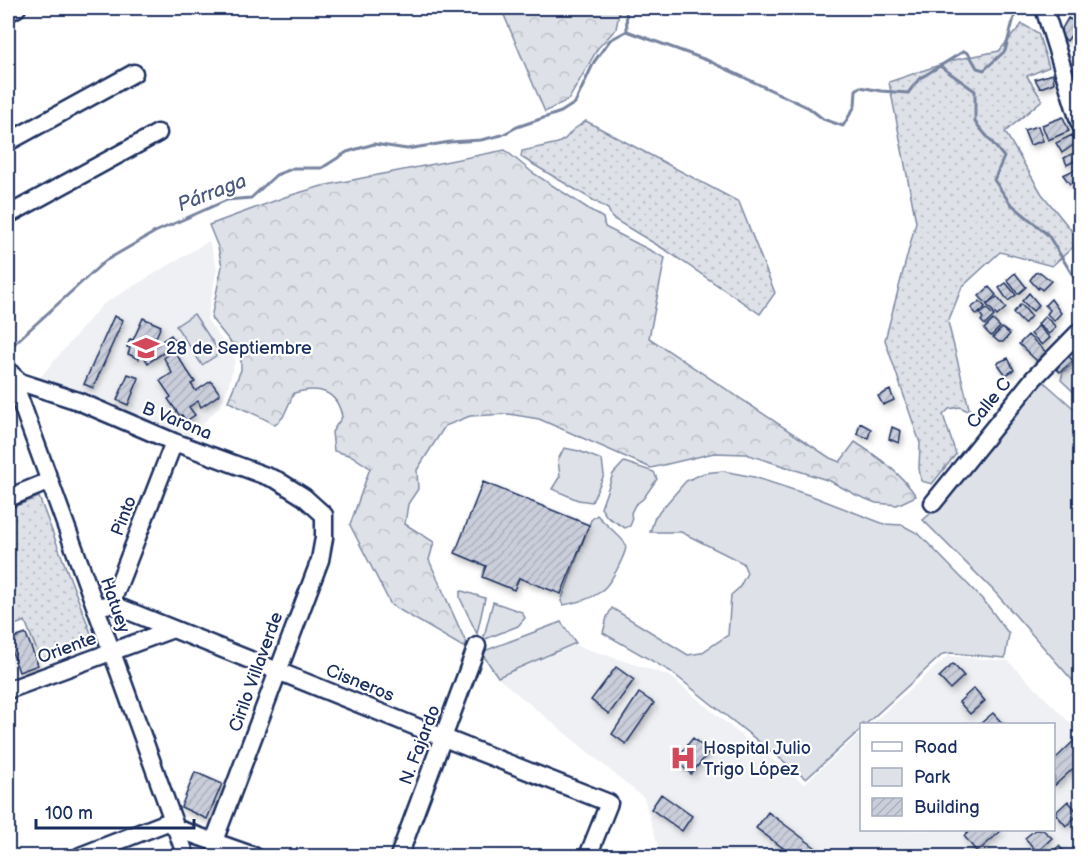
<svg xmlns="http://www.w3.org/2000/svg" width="1088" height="864" font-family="'Balsamiq Sans',sans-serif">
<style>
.built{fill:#eff0f4}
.grass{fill:url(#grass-dots);stroke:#7c88a2;stroke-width:1.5}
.forest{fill:url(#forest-crowns);stroke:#7c88a2;stroke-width:1.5}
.park{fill:#dee1e7;stroke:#7c88a2;stroke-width:1.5}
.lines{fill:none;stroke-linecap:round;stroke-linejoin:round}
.stream{stroke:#77839f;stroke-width:3}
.building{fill:url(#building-hatch);stroke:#1b2f5e;stroke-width:1.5;filter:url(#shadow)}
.minor-casing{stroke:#1b2f5e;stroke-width:21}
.minor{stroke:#fff;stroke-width:16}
.labels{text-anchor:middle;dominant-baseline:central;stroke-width:4.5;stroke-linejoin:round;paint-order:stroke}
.poi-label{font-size:18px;fill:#1b2f5e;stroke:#fff;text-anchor:start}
.street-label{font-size:18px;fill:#1b2f5e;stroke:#fff}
.water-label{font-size:20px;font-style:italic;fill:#49597e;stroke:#fff}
</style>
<defs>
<pattern id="grass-dots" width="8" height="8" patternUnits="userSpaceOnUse" patternTransform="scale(1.5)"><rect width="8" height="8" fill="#dee1e7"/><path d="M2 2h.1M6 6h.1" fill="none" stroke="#bec1c9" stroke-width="1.8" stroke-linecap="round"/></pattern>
<pattern id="forest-crowns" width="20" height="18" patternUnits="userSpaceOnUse" patternTransform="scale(1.5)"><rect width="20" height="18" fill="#dee1e7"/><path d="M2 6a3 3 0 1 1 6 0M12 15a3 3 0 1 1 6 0" fill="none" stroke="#bec1c9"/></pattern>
<pattern id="building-hatch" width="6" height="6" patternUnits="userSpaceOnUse" patternTransform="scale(1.5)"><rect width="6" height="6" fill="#caceda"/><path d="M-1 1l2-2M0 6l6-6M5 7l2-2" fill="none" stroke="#adb1be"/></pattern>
<filter id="shadow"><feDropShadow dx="2" dy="3.5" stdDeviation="3" flood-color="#0004"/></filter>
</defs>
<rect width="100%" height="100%" fill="#fff"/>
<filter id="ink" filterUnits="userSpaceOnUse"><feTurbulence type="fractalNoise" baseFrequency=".0167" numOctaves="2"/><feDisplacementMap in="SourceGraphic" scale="12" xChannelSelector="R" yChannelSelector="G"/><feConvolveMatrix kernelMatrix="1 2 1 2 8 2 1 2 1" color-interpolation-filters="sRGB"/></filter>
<g filter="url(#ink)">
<!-- built -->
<path class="built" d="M209,241L217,268L207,319L235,360L228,387L220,406L191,436L37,381L102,305Z
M575,645L670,676L737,732L804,784L861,733L862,830H1054V724H871L948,656L1008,661L1080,733V856H661L644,798L498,678Z"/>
<!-- grass -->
<path class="grass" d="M1022,24L1038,33L1049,67L1027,76L1042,100L1005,132L1042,194L1080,241L1052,266L1000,252L962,287L948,322L970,412L960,407L949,409L943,415L956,454L932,484L921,481L919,468L920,443L885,340L916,222L889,82L954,60L999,51Z
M586,121L739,202L775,293L760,314L667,251L612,218L608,209L521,157L522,151L558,143L565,139L573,130Z
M39,497L94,641L41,661L25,621L8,628V509Z"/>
<!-- forest -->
<path class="forest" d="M501,8H620L616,29L598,48L569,99L545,112Z
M505,150L533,173L603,218L605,227L665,258L649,338L830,458L840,462L855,442C878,457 900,472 916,496L897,505L876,503L856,495L830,481L746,454L714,453L651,468L539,419L509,414L470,416L445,426L417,470L418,489L408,504L405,524L434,542L429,560L467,645L463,647L391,605L350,525L370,468L352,456L334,451L332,432L342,417C337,390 318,386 294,393L283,417L275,425C260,415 244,411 228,401L241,370V355L211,318L222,266L218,247L209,225L285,197L322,186Z
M1080,359V398L1061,380L1063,372Z"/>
<!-- park -->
<path class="park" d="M194,314L220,353L202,365L176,326Z
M1043,381L1080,414V689L993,590L923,520L939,506Z
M564,448L579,451L602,460L604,475L592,502L578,500L552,489L560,476L558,460Z
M624,462L654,472L657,479L643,499L635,505L631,513L632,521L630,526L625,528L607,517L601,508L613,474Z
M723,471L754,477L812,496L884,524L902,525L919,534L985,602L1009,634L1005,658L951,653L943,654L866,724H862L861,729L806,779L670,671L603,633L607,617L612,608L688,655L701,653L728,635L731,595L739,588L747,573L743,563L681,532H650L655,517L686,481L704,473Z
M597,515C604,523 619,535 624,542C628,547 624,554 622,559C608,591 598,599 563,605L561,601L591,520Z
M462,591L485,598L477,634L460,598V592Z
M493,602L522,612L525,618L518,626L483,640Z
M561,622L576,643L498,677L483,655L484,651Z"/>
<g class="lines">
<!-- stream -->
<path class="stream" d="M626,8L627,31
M627,31L709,61L809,108L823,119L843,126L855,106L856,90L860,87L881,91L908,93L919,79L964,51L969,54L977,68L984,70L1005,51L1016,10L1019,8
M940,66L975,91V122L1004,157L994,180L1010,203L1048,235L1080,287
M8,352L16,342L105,261L155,232L227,200L251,198L276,175L294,168H322L347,152L374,144L407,149L450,142L481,140L502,135L517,127L561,112L575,103L594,62L610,40L627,31"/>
</g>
<!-- building -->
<path class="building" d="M1068,18L1079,24L1067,41L1059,34Z
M1053,74L1054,83L1040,88L1035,79Z
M1063,117L1069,131L1048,140L1042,125Z
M1038,126L1043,141L1030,145L1024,130Z
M1072,135L1076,143L1062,153L1056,143Z
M1079,150L1080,158L1067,165L1064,158Z
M1078,168L1080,172V178L1070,184L1063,175Z
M1040,272L1051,281L1042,290L1039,287L1038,289L1030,280L1035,273Z
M1015,273L1026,287L1018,294L1007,280Z
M1006,283L1016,295L1008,301L999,288Z
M989,287L996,295L987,304L979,296Z
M1029,293L1039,305L1033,311L1022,301Z
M997,297L1006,308L997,316L987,305Z
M1051,299L1061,313L1054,321L1047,314L1050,310L1045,305Z
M980,301L985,307L977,315L971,308Z
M1021,304L1031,316L1024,324L1013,313Z
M987,309L994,316L985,325L981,321L983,318L980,314Z
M114,316L123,320L93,388L84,384Z
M1045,316L1056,327L1049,334L1038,324Z
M143,318L161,326L156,337L153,336L147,350L143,348L139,359L128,354L130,348L127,347L130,339L133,340Z
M993,320L1000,327L991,336L984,329Z
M1038,326L1050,338L1042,345L1031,334Z
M1002,328L1010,334L1003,342H999L993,337Z
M171,335L177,344L148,363L142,354Z
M1028,335L1046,352L1037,361L1019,344Z
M174,351L195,382L191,384L196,391L211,381L220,394L201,407L198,401L189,407L195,415L186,421L182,415L180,416L168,399L171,397L160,381L172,373L164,358Z
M1067,354L1073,361L1060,372L1053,366Z
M1008,358L1014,370L1006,375L997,363Z
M128,374L139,378L128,405L117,400Z
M890,390L894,400L883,405L878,396Z
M860,423L871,429L868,438L857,434Z
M892,427L901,431L899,443L889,439Z
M483,482L589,525L561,594L519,578L514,590L482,577L486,566L455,553Z
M26,634L38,665L19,672L8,640Z
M953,664L964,676L950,689L939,677Z
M616,667L634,680L609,714L591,700Z
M974,688L985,701L970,714L959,702Z
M639,693L654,703L626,744L612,734Z
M993,713L1003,724H980Z
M1078,737L1080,740V762L1054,786V760Z
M693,738L709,752L691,774L675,760Z
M195,772L222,784L207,819L181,807Z
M661,794L692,816L682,831L651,809Z
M1068,801L1079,814L1066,826L1055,813Z
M768,812L820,851L815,856H794L756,828Z
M971,830H1002L977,852L964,836Z
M1035,830H1043L1052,838L1037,852L1025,838Z
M1059,846L1068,856H1047Z"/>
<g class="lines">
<!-- minor casing -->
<g class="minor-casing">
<path id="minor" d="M1044,8L1080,124
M8,13L17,8
M8,142L134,73
M8,215L158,133
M10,372L186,856
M10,373L20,382L78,401L174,442L277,480L304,497L324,515V538L320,560L214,841
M8,498L50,481
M933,503L1034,378L1080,331
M111,604L174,442
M96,607L111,604L444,738L609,803L588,856
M8,690L173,629
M175,828L254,856
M80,856L173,820
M399,856L477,646"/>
</g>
<!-- minor -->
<use href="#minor" class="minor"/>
</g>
</g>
<!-- icons -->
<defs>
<g id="school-bare" transform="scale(2.07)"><path d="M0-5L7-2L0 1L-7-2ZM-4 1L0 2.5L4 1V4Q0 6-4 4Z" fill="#d1495b" stroke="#fff" stroke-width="2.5" paint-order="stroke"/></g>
<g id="hospital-bare" transform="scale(2.07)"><path d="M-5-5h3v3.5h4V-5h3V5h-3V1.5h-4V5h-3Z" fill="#d1495b" stroke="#fff" stroke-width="2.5" paint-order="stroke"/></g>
</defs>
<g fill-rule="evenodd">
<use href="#school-bare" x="146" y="348"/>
<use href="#hospital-bare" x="683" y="758"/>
</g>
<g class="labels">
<!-- poi labels -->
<g class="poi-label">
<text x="166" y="348">28 de Septiembre</text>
<text x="703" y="748">Hospital Julio<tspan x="703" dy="21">Trigo López</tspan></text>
</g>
<!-- street labels -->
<g class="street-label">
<text transform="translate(989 403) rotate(-51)">Calle C</text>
<text transform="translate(177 421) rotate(22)">B Varona</text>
<text transform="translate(124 516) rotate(-69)">Pinto</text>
<text transform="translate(115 605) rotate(71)">Hatuey</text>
<text transform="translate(67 648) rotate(-20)">Oriente</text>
<text transform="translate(256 672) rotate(-70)">Cirilo Villaverde</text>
<text transform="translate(360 683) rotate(22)">Cisneros</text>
<text transform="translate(420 745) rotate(-69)">N. Fajardo</text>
</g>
<!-- water labels -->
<g class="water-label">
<text transform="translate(212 193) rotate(-21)">Párraga</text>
</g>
</g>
<!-- margin -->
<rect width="1088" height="864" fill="none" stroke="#fff" stroke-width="30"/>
<rect x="15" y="15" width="1058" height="834" fill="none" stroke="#1b2f5e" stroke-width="2" filter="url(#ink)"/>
<!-- legend -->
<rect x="860" y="723" width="195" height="108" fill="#ffffff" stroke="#a4acbf" stroke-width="1.5"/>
<rect x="872" y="742" width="30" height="9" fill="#ffffff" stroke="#a4acbf" stroke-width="1.5"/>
<text x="914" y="753" font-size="18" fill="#1b2f5e">Road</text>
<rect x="872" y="768" width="30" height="18" fill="#dee1e7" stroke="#a4acbf" stroke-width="1.5"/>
<text x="914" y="783" font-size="18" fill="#1b2f5e">Park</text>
<rect x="872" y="798" width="30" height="18" fill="url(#building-hatch)" stroke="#a4acbf" stroke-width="1.5"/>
<text x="914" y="813" font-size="18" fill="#1b2f5e">Building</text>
<!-- scale -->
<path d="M36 819v9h158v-9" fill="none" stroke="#1b2f5e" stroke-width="3"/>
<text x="45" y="819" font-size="18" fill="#1b2f5e" stroke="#ffffff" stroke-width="4.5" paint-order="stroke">100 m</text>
</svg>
